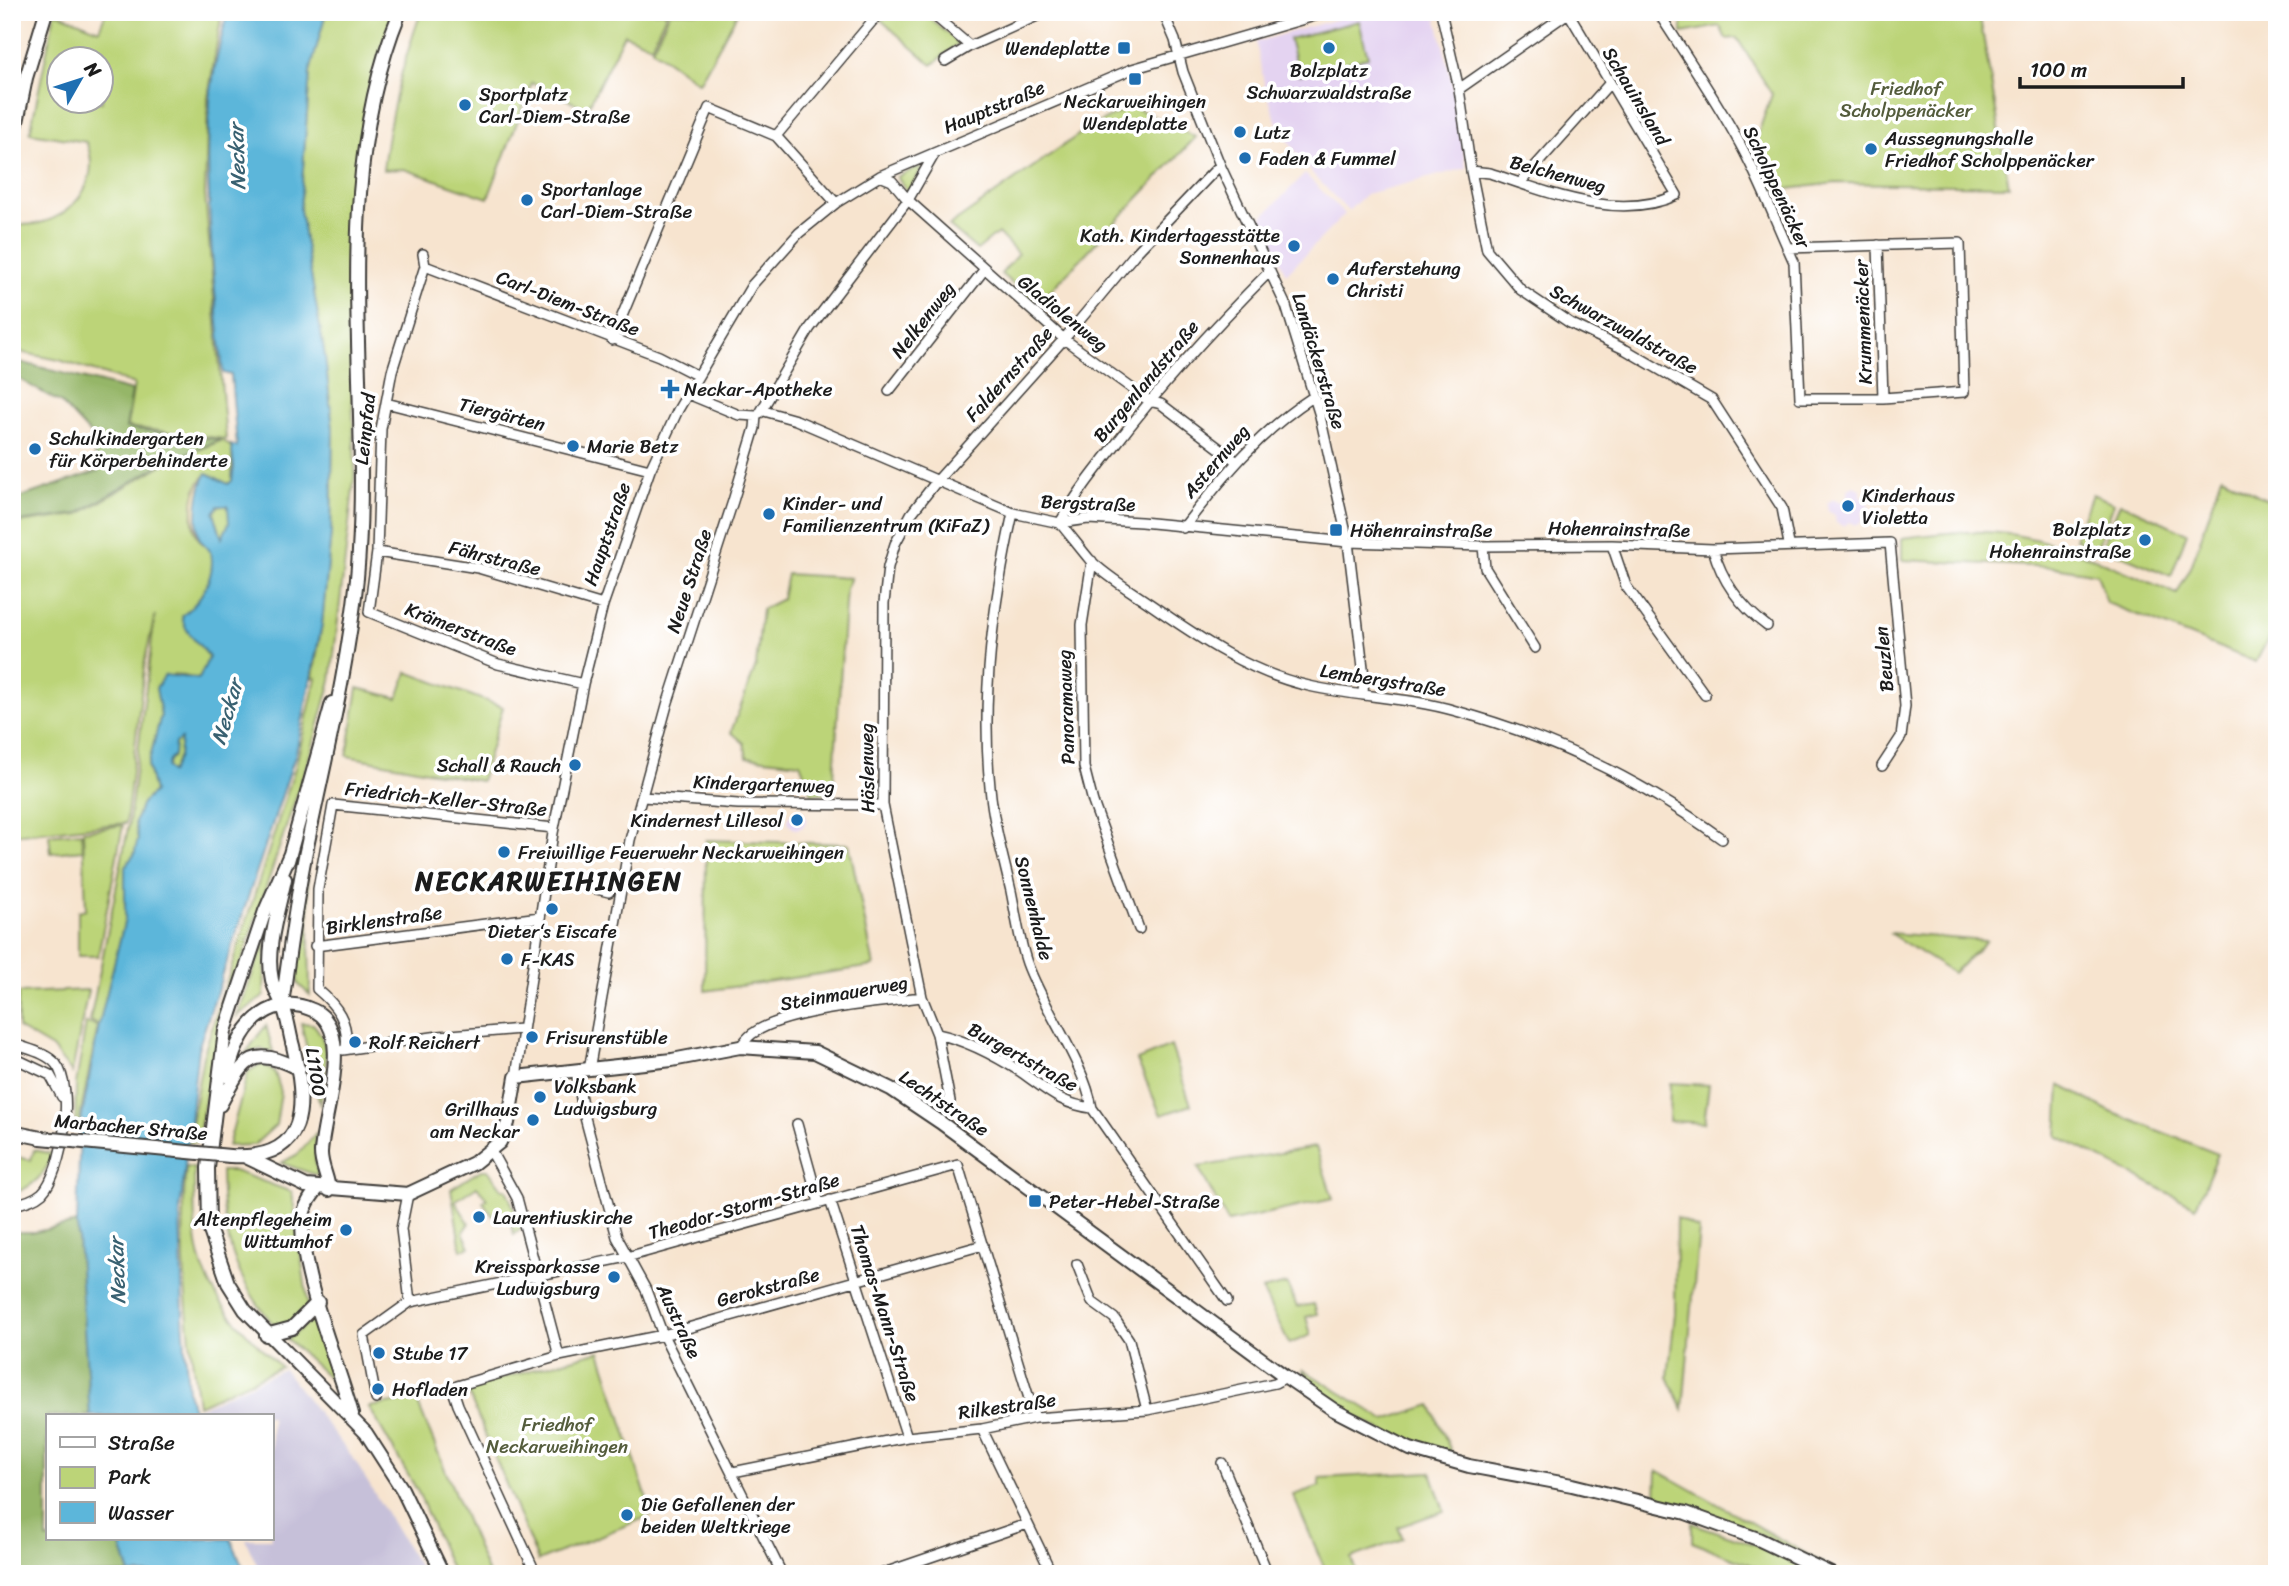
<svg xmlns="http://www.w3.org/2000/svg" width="2289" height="1586" font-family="Sriracha,sans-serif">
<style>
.built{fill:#e4d3f1}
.industrial{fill:#c6c0d9}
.green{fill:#bcd478;stroke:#6c784a;stroke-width:2;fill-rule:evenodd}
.forest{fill:#95b668;stroke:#586942;stroke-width:2}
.sand{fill:#eeda9e;stroke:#857b5d;stroke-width:2}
.water{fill:#5cb6da;stroke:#3c697b;stroke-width:2;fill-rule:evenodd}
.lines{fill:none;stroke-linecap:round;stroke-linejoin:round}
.street-casing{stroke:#3d3a37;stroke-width:12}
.secondary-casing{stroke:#3d3a37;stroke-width:16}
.street{stroke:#fff;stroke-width:9}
.secondary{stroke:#fff;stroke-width:12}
.secondary-bridge-casing{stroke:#3d3a37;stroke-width:16;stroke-linecap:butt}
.secondary-bridge{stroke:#fff;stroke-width:12}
.poi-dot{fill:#1f6fb2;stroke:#fff;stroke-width:2.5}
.labels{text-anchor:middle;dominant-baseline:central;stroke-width:7;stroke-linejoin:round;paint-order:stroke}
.poi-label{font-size:19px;fill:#1c1c1c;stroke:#fff;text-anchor:start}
.park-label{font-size:19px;fill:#545c3c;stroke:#fff}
.street-label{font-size:19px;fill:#1c1c1c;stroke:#fff}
.water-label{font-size:21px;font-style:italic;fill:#396171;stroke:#fff}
.district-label{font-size:26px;font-weight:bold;letter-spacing:2px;fill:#1c1c1c;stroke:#fff}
</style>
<rect width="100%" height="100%" fill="#fff"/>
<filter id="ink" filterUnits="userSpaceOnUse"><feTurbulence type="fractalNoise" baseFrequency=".0143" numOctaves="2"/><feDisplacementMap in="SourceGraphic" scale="14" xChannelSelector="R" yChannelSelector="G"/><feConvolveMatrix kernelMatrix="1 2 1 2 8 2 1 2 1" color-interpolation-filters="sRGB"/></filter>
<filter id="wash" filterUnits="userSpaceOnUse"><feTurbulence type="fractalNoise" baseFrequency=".00686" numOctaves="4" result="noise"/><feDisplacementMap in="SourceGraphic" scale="28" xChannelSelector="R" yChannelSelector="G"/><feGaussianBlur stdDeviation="1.57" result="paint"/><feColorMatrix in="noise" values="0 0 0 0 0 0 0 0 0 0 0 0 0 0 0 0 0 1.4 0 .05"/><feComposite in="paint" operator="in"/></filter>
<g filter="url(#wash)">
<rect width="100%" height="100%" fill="#f7e4cf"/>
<!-- built -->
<path class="built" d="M1362,12H1435L1451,78L1466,168L1366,194L1348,211L1309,170L1279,129L1265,88L1256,42Z
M1305,174L1345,214L1286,274L1261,218Z
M1854,486L1861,489V497L1868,501L1869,509L1862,513L1863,521L1856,525L1849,522L1843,526L1836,523L1835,515L1828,511L1827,503L1834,499L1841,502L1847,498V490Z
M788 820a9 9 0 1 1 18 0a9 9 0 1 1-18 0Z"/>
<!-- industrial -->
<path class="industrial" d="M284,1369L355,1461L423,1574H261L245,1539H271V1416H199L196,1409Z"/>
<!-- green -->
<path class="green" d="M55,12L99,30L106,12H222L208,98L205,194L226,439L127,427L134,384L59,360L24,353L12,346V223C57,234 107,188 86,142L30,133ZM60,60H102V102H60Z
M326,12H393L366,99L347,254L355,471L331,681L312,749L235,981L212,1065L197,1143L188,1142L203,1056L296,765L316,678L313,677L322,624L331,533L333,430L325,357L300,210L310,72Z
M421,12H667L651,46L624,34L587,109L532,83L488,198L404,169L383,170C389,114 402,65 421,12Z
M670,12H738L699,83L652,49Z
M888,12H922L959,43L932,65L881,20Z
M1682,12H1979L2009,186L1836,183L1772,191L1754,145L1772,94L1737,38L1726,39L1720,26L1682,33Z
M1359,21L1368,57L1299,75L1289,39Z
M1132,106L1196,137L1037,305L1001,274L1018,254L998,233L977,250L949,226L1088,128Z
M921,166L923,167L908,192L897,177Z
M223,440L232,448V481L227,484L207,473C196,489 185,522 200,541C204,545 209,546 211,553C217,576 199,603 183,616C185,635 199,642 209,657L199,679L174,674L156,688L161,715L148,766L154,792L142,803L135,822L138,839L134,855L125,867V919L99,1025L90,1021L129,823L155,615L145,660L126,823L12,835V524L78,515L164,464Z
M2222,476L2277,505V640L2269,637L2256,662L2107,603L2097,574L2055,567L1902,560V538C1923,536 1945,532 1966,532C2041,528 2110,566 2177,594L2191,567Z
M2092,494L2114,503L2097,547L2075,539Z
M2120,503L2187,533L2171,576L2102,547Z
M218,506H229C231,516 230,531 222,539L214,513Z
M787,574L851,578L846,588L833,792L812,794L800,763L747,757L744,743L731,732L756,666L762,609L782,599Z
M407,672L503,707L481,781L347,756L358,688L398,698Z
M181,739L179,756L171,773L167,767L169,760L173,757L175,743Z
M123,825L98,956H78V911L86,909L83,831Z
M81,832L83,850L51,853L49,835Z
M706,840L849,844L874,966L705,991Z
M308,877L310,995L298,984C294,947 300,913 308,877Z
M1889,933L1986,941L1953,973Z
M266,938L264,996L237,1016Z
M88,990L72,1073L52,1048L18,1028V993Z
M86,1023L98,1026L78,1127H75L76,1084Z
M301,1023L313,1024C334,1046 325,1079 320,1106Z
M266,1025L273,1052L261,1049L245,1054Z
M1171,1046L1191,1105L1161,1115L1137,1060Z
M262,1063L275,1073L281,1092L276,1125L254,1145L228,1146L248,1072Z
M1670,1083L1709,1085L1704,1123L1669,1121Z
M2060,1085L2111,1112L2218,1154L2196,1207L2057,1136Z
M316,1133L315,1164L319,1176L281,1163L298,1154Z
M1316,1147L1333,1199L1228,1222L1198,1167Z
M34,1150L54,1154C45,1173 34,1188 12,1193V1156L31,1160Z
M186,1167L194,1168C195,1193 193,1219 197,1244C204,1295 245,1333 281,1367L198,1405C187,1325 179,1247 186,1167Z
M481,1170H488L502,1189H506L522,1228L514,1235L510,1217L498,1223L483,1202L487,1199L477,1186L455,1201L469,1223L463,1232L470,1247L461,1250L451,1189Z
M221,1171H234L292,1192L308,1305L289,1323L276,1327C234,1280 222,1234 221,1171Z
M1676,1218L1699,1229L1683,1409L1668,1377L1675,1313Z
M1287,1284L1297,1307L1314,1304L1317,1314L1306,1317L1311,1335L1289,1344L1262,1290Z
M312,1320L339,1387L287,1339Z
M600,1351L652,1515L538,1561L466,1388Z
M1302,1369L1385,1420L1431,1405L1455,1460L1389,1435L1316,1393Z
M416,1399L488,1574H453L419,1494L369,1407Z
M1657,1470L1842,1574L1760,1535L1656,1500Z
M1431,1472L1444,1511L1398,1527L1403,1539L1351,1558L1357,1574H1327L1293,1495L1320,1486V1478Z
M1692,1523L1756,1545L1819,1574H1774L1692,1542Z"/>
<!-- forest -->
<path class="forest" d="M12,360L132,391L126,428L221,440L163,463L77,514L12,523V500L98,471L91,435L61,403L12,375Z
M77,1223L90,1416H47V1539H119L130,1574H12V1466L16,1448L12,1434V1232H35Z"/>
<!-- sand -->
<path class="sand" d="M203,478L197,516L199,538C191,521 189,493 203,478Z"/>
<!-- water -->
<path class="water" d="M227,12H326L310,72L300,210L325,357L333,429L331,533L322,624L296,753L198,1049L180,1211L183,1317L188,1392L195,1416H90L77,1223L80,1127L99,1025L125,919V866L134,855L138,839L135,822L142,803L154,792L148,766L161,715L156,688L165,675L199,679L209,657C199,642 185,635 182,616C199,603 216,577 211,554C209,546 201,544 199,537C195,519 197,488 207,473L228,484L232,481L234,467L231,445L237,447L231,375L223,373C214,284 204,192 210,101C212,72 221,41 227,12ZM218,506H228L229,523L222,538L214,513ZM181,739L179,756L171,773L167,767L169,760L174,755L175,743Z
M119,1539H231L246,1574H130Z"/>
</g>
<g filter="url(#ink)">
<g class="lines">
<!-- street casing -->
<g class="street-casing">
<path id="street" d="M930,12L970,46
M1163,12L1175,40L1183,72L1220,165L1286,306L1320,416L1348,542L1364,676L1363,695
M1441,12L1459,89L1471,171L1487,250L1521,290L1570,323L1626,350L1712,400L1782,508L1789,544
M1658,12C1686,56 1716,99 1740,144C1761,182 1776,223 1794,262L1800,398H1883L1964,392L1960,243L1787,248
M945,61L970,46L1046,12
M1459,89L1568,13
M776,136L880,12
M1471,171L1490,173C1547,192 1618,222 1677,195L1568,12
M880,176L892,181L908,200L1064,339L1149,401L1161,404L1236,461
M1520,183L1609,84
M1878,245L1883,398
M423,254L425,266L392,371L381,429L377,552L369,612L498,664L583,684
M425,266L659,356L698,376
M612,340L709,108L776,136L836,203
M889,391L984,270
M688,394L739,415L756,416
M386,403L650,470
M764,411L796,420L1013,513L1060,523L1088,519L1141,522L1348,542L1483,546L1612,545L1713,549L1890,543L1905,706L1901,737L1882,766
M760,413L810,328L908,200L935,153
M1013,513C993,603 981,695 990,787C993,822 1003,857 1011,891C1016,915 1019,940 1027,963C1044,1010 1084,1062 1092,1108L1227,1301
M1060,523C1070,535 1080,548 1090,560C1107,577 1130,590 1150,604C1199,638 1250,673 1309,686C1357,697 1408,697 1456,711C1552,737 1641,780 1722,839
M1060,523C1075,496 1094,472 1113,448C1161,385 1214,327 1270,271
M1183,528C1222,478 1259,432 1313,397
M1612,545L1626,586L1705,695
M1483,546L1485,568L1535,648
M1713,549C1722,581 1740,606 1767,626
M377,552L478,568L603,605
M1092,561L1082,625L1084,767L1093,802L1139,929
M643,797L738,804L883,805
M546,877L609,892
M315,946L540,917
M937,1034C966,1040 996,1056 1021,1072C1047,1090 1060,1104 1092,1108
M12,1043C26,1049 46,1052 56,1064C75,1088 63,1172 42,1193C34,1200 23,1203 12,1205
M740,1047C744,1042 749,1035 755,1032C791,1009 878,1003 922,997
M346,1049C349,1021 337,1006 317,989L318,889L333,805L554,828
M343,1050L439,1036L521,1029
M12,1057L50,1075L62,1097
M589,1070L630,840L667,705L733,501L755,428L756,416
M576,1071L583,1110L617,1237L646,1290L663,1335L782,1574
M516,1077L553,833L583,684L603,605L650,470L678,410L752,285L799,233L836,203L880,176L1132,69L1328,12
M950,1101L937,1034L922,997L883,805L884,603L888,567L895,544L911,514L936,482L1064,339L1134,255L1220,165
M797,1124L819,1203
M491,1151L517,1198L559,1356
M408,1194L401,1229L410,1302
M830,1200L907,1437
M1077,1264L1092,1302L1114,1318L1129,1340L1147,1410
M376,1399L364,1335L410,1302L627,1257L958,1165L1035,1418
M982,1429L1052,1574
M1222,1463L1268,1574
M733,1472L907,1437L982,1429L1035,1418L1147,1410L1275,1383L1286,1377
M1174,1573L1175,1574
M536,1574L458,1405L454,1393L457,1386L559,1356L663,1335L983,1245
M881,1574L1027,1524"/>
</g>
<!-- secondary casing -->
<g class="secondary-casing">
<path id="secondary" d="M12,147L26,78L46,12
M290,854L265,911L225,1031L208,1168L209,1228L228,1283L245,1310L366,1433L402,1489L443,1574
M288,861L332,703
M282,1004C290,950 296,896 308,842C326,755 348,667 357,578C374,391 326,191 400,12
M227,1076C234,1048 245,1019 274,1008C285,1003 299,1004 310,1009C358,1025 322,1117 321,1153C321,1166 328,1177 329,1190
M220,1105C244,1062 248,1043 299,1069
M12,1132L41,1138
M230,1156C310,1161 307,1104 293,1046C289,1032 288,1017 282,1004C279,996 274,989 272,980C265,949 279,909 285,879
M246,1157L306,1186L408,1194L474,1163L500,1142L508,1123L516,1077L672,1060L740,1047L815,1052L891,1089L940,1122L1286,1377L1334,1410L1410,1449L1469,1466L1572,1485L1686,1513L1758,1539L1831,1574
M318,1188C311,1197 305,1205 303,1216C296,1266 338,1362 352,1414
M266,1335L292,1328L318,1302"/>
</g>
<!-- street -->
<use href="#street" class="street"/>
<!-- secondary -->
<use href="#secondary" class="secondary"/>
<!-- secondary-bridge casing -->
<g class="secondary-bridge-casing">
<path id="secondary-bridge" d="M41,1138L230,1156"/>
</g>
<!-- secondary-bridge -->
<use href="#secondary-bridge" class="secondary-bridge"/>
</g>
</g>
<!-- markers -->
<g class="poi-dot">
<rect x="1117" y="41" width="14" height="14" rx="3.5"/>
<circle cx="1329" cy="48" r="7"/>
<rect x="1128" y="72" width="14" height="14" rx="3.5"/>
<circle cx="465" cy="105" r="7"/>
<circle cx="1240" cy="132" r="7"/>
<circle cx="1871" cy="149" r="7"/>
<circle cx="1245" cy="158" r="7"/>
<circle cx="527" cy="200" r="7"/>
<circle cx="1294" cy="246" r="7"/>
<circle cx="1333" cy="279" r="7"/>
<path d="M666.5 378.5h7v7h7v7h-7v7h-7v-7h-7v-7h7z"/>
<circle cx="573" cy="446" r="7"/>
<circle cx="35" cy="449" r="7"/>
<circle cx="1848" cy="506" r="7"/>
<circle cx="769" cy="514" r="7"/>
<rect x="1329" y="523" width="14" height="14" rx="3.5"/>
<circle cx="2145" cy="540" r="7"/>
<circle cx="575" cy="765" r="7"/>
<circle cx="797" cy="820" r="7"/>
<circle cx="504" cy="852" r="7"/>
<circle cx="552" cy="909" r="7"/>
<circle cx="507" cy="959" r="7"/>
<circle cx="532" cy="1037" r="7"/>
<circle cx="355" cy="1042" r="7"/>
<circle cx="540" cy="1097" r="7"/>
<circle cx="533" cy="1120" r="7"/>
<rect x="1028" y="1194" width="14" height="14" rx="3.5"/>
<circle cx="479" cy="1217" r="7"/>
<circle cx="346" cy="1230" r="7"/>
<circle cx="614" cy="1277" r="7"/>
<circle cx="379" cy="1353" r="7"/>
<circle cx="378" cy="1389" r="7"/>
<circle cx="627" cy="1515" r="7"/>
</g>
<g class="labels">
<!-- poi labels -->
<g class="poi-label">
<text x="1110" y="48" text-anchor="end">Wendeplatte</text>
<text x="1329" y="70" text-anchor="middle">Bolzplatz<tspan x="1329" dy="22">Schwarzwaldstraße</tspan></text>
<text x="479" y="94">Sportplatz<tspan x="479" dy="22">Carl-Diem-Straße</tspan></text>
<text x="1135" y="101" text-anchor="middle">Neckarweihingen<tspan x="1135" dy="22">Wendeplatte</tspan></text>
<text x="1254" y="132">Lutz</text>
<text x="1885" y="138">Aussegnungshalle<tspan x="1885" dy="22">Friedhof Scholppenäcker</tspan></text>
<text x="1259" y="158">Faden &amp; Fummel</text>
<text x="541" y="189">Sportanlage<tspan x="541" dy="22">Carl-Diem-Straße</tspan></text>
<text x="1280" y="235" text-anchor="end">Kath. Kindertagesstätte<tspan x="1280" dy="22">Sonnenhaus</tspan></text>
<text x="1347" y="268">Auferstehung<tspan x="1347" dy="22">Christi</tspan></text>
<text x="684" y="389">Neckar-Apotheke</text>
<text x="49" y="438">Schulkindergarten<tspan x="49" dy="22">für Körperbehinderte</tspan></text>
<text x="587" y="446">Marie Betz</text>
<text x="1862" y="495">Kinderhaus<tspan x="1862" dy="22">Violetta</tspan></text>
<text x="783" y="503">Kinder- und<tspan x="783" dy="22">Familienzentrum (KiFaZ)</tspan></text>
<text x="2131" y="529" text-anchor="end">Bolzplatz<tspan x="2131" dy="22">Hohenrainstraße</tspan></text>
<text x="1350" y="530">Höhenrainstraße</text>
<text x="561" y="765" text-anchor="end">Schall &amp; Rauch</text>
<text x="783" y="820" text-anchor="end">Kindernest Lillesol</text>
<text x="518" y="852">Freiwillige Feuerwehr Neckarweihingen</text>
<text x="552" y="931" text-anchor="middle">Dieter‘s Eiscafe</text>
<text x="521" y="959">F-KAS</text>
<text x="546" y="1037">Frisurenstüble</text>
<text x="369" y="1042">Rolf Reichert</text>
<text x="554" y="1086">Volksbank<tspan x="554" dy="22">Ludwigsburg</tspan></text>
<text x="519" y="1109" text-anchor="end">Grillhaus<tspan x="519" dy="22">am Neckar</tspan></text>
<text x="1049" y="1201">Peter-Hebel-Straße</text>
<text x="493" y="1217">Laurentiuskirche</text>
<text x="332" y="1219" text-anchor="end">Altenpflegeheim<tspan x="332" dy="22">Wittumhof</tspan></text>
<text x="600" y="1266" text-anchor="end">Kreissparkasse<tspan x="600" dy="22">Ludwigsburg</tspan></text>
<text x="393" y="1353">Stube 17</text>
<text x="392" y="1389">Hofladen</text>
<text x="641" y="1504">Die Gefallenen der<tspan x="641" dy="22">beiden Weltkriege</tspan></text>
</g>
<!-- park labels -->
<g class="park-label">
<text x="1906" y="88">Friedhof<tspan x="1906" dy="22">Scholppenäcker</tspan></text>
<text x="557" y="1424">Friedhof<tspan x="557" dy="22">Neckarweihingen</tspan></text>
</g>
<!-- street labels -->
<g class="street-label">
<text transform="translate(1636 96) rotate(59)">Schauinsland</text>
<text transform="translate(994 107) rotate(-23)">Hauptstraße</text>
<text transform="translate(1558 174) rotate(15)">Belchenweg</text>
<text transform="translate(1777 187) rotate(65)">Scholppenäcker</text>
<text transform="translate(568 303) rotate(21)">Carl-Diem-Straße</text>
<text transform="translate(1063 313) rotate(39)">Gladiolenweg</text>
<text transform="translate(923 320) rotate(-52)">Nelkenweg</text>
<text transform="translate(1863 322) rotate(-92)">Krummenäcker</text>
<text transform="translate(1624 329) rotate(29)">Schwarzwaldstraße</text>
<text transform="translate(1319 361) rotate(73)">Landäckerstraße</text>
<text transform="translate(1009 374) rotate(-48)">Faldernstraße</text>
<text transform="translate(1146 381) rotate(-50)">Burgenlandstraße</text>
<text transform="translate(502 414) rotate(14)">Tiergärten</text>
<text transform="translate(365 429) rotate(-84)">Leinpfad</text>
<text transform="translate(1216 461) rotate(-49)">Asternweg</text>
<text transform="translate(1088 503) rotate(2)">Bergstraße</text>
<text transform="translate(1619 529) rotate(1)">Hohenrainstraße</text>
<text transform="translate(607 534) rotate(-71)">Hauptstraße</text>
<text transform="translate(495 558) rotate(14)">Fährstraße</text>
<text transform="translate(689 581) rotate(-72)">Neue Straße</text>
<text transform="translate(461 629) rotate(21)">Krämerstraße</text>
<text transform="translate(1884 659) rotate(-95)">Beuzlen</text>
<text transform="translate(1383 680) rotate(9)">Lembergstraße</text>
<text transform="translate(1066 707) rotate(-92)">Panoramaweg</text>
<text transform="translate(867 768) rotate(-91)">Häslenweg</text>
<text transform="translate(764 784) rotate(2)">Kindergartenweg</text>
<text transform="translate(446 799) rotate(6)">Friedrich-Keller-Straße</text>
<text transform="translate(1034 908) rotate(76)">Sonnenhalde</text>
<text transform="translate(384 920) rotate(-8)">Birklenstraße</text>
<text transform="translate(844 993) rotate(-10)">Steinmauerweg</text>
<text transform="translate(1023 1057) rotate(29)">Burgertstraße</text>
<text transform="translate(316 1072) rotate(81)">L1100</text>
<text transform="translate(944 1103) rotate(34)">Lechtstraße</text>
<text transform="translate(131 1127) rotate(5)">Marbacher Straße</text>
<text transform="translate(744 1206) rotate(-16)">Theodor-Storm-Straße</text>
<text transform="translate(768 1287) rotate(-15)">Gerokstraße</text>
<text transform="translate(885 1313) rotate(72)">Thomas-Mann-Straße</text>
<text transform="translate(679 1321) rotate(65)">Austraße</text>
<text transform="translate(1007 1406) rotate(-8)">Rilkestraße</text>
</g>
<!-- water labels -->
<g class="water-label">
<text transform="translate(237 157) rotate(-92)">Neckar</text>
<text transform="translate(227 712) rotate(-74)">Neckar</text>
<text transform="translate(117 1271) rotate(-92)">Neckar</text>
</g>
<!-- district labels -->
<g class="district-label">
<text x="549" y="881">NECKARWEIHINGEN</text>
</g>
</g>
<!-- margin -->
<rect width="2289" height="1586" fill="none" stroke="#fff" stroke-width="42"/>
<!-- legend -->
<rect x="46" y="1414" width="228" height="126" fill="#ffffff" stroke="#a4a4a4" stroke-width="2"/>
<rect x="60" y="1437" width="35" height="10" fill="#ffffff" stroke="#a4a4a4" stroke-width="2"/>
<text x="108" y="1450" font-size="21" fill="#1c1c1c">Straße</text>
<rect x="60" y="1467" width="35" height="21" fill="#bcd478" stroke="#a4a4a4" stroke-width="2"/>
<text x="108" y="1484" font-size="21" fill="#1c1c1c">Park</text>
<rect x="60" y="1502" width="35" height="21" fill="#5cb6da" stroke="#a4a4a4" stroke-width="2"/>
<text x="108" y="1520" font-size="21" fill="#1c1c1c">Wasser</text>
<!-- north arrow -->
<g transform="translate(80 80) rotate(51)"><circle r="33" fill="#ffffff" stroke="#a4a4a4" stroke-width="2"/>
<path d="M0-5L12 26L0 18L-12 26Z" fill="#1f6fb2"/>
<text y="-10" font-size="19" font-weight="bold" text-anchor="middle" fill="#1c1c1c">N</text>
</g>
<!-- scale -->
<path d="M2020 77v10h163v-10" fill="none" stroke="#1c1c1c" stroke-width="3.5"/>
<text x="2030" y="77" font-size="21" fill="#1c1c1c" stroke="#ffffff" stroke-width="5" paint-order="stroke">100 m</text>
</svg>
